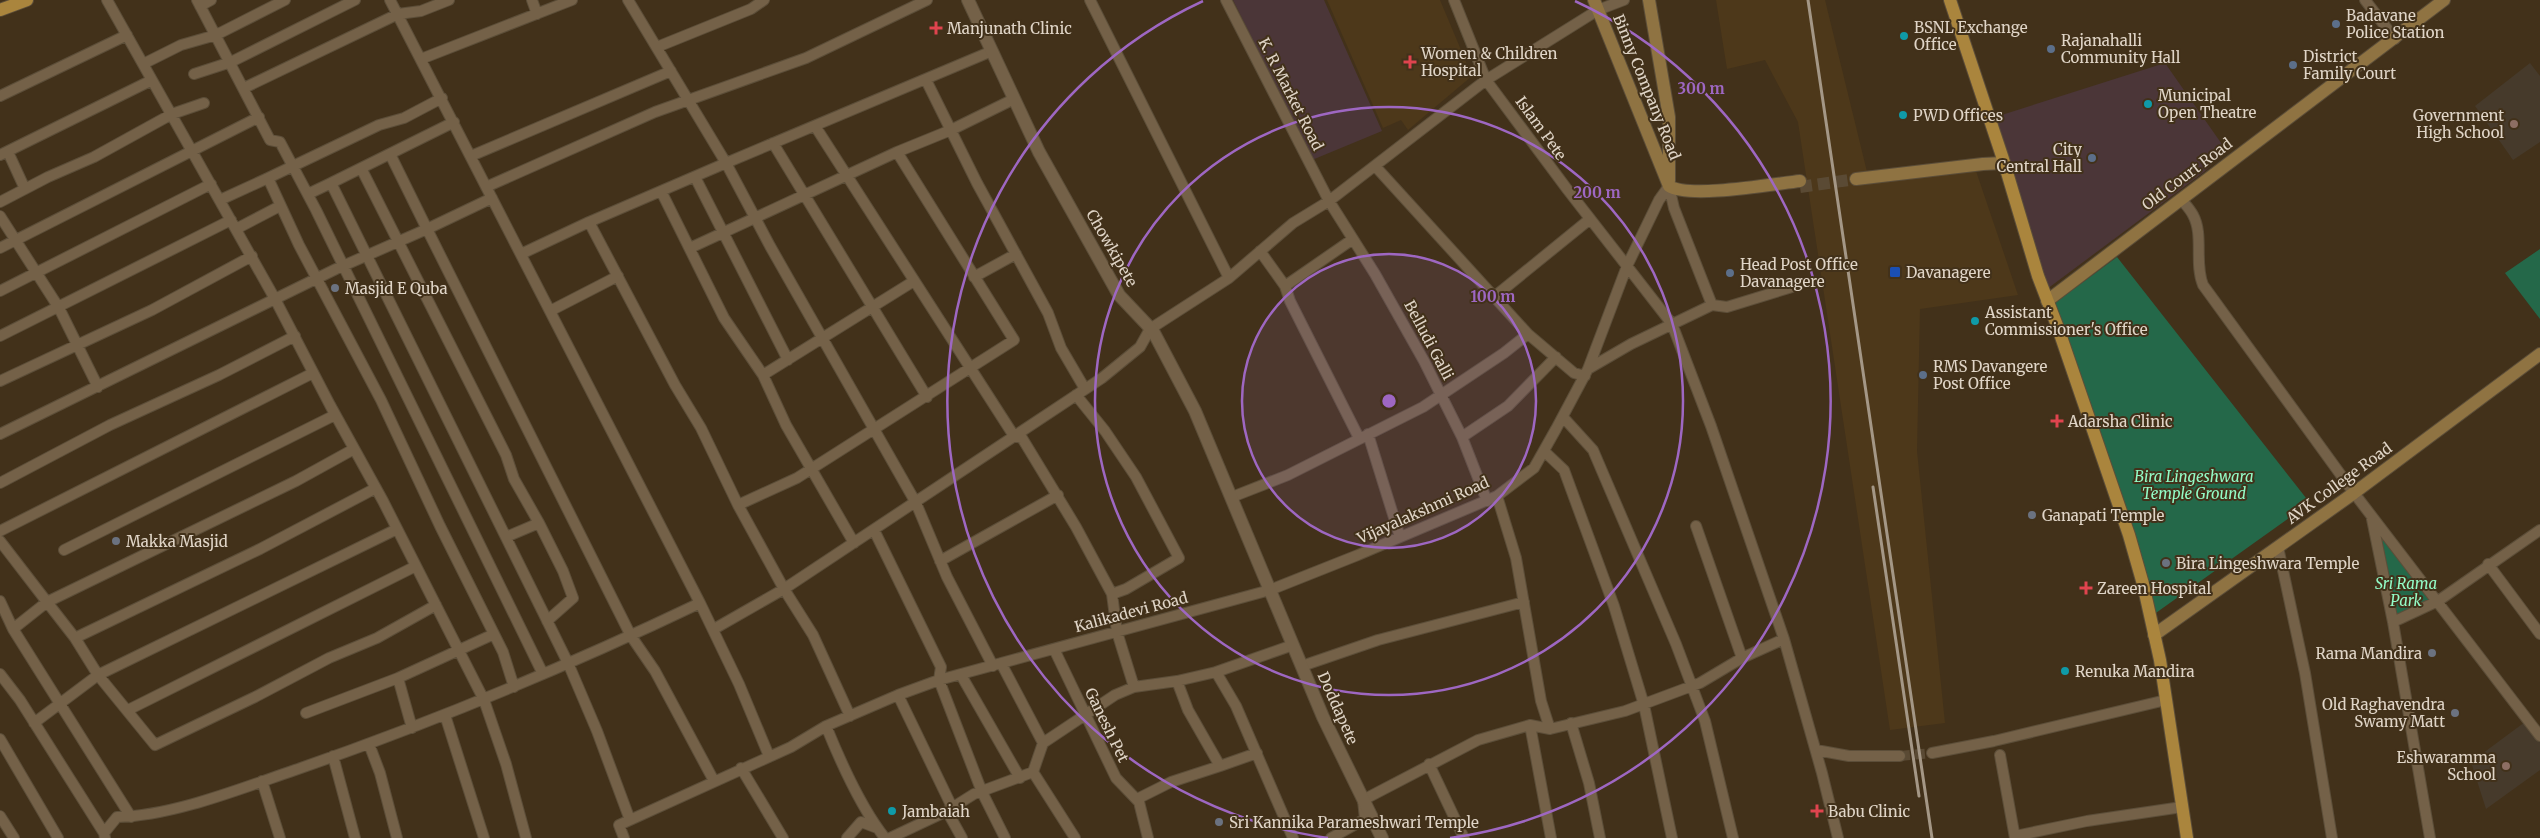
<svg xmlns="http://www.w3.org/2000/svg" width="2540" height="838" font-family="Merriweather,serif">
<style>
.commercial{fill:#4b3638}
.built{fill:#4d381a}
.education{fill:#463a2b}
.green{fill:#246849}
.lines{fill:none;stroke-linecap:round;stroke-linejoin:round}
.minor-tunnel{stroke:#5a4a34;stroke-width:10;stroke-dasharray:10 5;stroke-linecap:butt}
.secondary-tunnel{stroke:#5a4a34;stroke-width:12;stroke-dasharray:12 6;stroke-linecap:butt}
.minor-casing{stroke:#5c4e39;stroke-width:12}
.tertiary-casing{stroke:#5c4e39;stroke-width:14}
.secondary-casing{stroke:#5c4e39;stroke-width:14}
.primary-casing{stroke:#5c4e39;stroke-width:14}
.minor{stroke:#746148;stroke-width:10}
.tertiary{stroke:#746148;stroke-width:12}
.secondary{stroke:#8f7342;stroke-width:12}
.primary{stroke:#aa853d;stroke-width:12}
.rail{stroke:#a49786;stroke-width:3}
.ring{fill:none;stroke:#9e67c2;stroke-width:2.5}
.service-dot{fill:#5c6f8a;stroke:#42311a;stroke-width:2}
.health-dot{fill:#e0444e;stroke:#42311a;stroke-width:2}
.culture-dot{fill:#0f9aa8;stroke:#42311a;stroke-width:2}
.education-dot{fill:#8d6e63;stroke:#42311a;stroke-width:2}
.transit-dot{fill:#1a4fb4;stroke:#42311a;stroke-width:2}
.worship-dot{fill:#6b7280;stroke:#42311a;stroke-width:2}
.labels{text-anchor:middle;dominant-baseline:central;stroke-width:4;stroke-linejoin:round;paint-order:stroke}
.poi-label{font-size:15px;fill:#e0d5c7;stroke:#42311a;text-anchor:start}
.street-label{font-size:15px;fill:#e0d5c7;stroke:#42311a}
.park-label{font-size:15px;font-style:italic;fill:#93fcc7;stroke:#42311a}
.centre{fill:#9e67c2;stroke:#42311a;stroke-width:2.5}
.ring-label{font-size:15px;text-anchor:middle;font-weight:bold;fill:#9e67c2;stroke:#42311a;stroke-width:4;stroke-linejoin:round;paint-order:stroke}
</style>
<rect width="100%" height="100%" fill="#42311a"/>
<!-- commercial -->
<path class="commercial" d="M1233,0H1324L1382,131L1312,160Z
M2165,63L2226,150L2204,172L2043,292L1989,119Z"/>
<!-- built -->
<path class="built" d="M1327,0H1440L1472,76L1408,130L1401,120L1383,128Z
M1716,0H1825L1870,184L1976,171L2018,295L1920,309L1917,451L1945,723L1890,730L1798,122L1765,60L1727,69Z"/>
<!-- education -->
<path class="education" d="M2530,63L2540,76V142L2513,160L2475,106Z
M2525,722L2540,741V770L2486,809L2471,762Z"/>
<!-- green -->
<path class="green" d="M2540,249V319L2505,273Z
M2117,257L2310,503L2153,615L2052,305Z
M2375,525L2432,599L2395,619Z"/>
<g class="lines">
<!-- minor-tunnel -->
<path class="minor-tunnel" d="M1900,756L1932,753"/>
<!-- secondary-tunnel -->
<path class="secondary-tunnel" d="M1800,187L1856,179"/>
<!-- minor casing -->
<g class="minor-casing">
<path id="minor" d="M107,0L275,299L330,405L383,501L484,700L506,764L526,838
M197,0L270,140L280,142L316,210L543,674
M390,0L700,603L739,684L769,756
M532,0L537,14
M628,0L726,163L589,222L675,385L701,428L738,505L784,589L813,635L850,716
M1090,0L1229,278
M1226,0L1329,201L1375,274L1424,361L1462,437L1487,501
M1454,0L1486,80L1567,189L1672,324L1711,426L1784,639L1822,773L1838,838
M2365,0L2395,39
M200,6L211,0
M657,47L751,9L764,0
M992,51L726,163L770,246L916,503L947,577L993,666
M421,59L572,0
M143,64L181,45L216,35L285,0
M194,74L231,62L355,0
M926,80L977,183L1048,313L1061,348L1085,389
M244,88L398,14L421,11L449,0
M0,96L127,35
M442,98L404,118L379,125L268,178L299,245L381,400L440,526L503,652L514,687
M454,122L331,183L568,663L597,731L630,820
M815,126L1014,436L1022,438L1076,527L1112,594L1117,632L1134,687L1115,695L1043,743L1033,772L974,794L947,811L890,838
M773,143L927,397
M8,152L25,189
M897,152L951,130L1014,99
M0,155L148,82H153
M471,156L671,71
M1375,166L1528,334L1574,373L1585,376
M361,168L506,455L514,479L539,523
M695,177L788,360
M486,187L655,112L806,58L927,0
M662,193L724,318L763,375
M308,194L331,183
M492,198L427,229L631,636L655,671L714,781
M2181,199C2185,204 2190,209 2193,215C2204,235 2194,263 2203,285L2354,493L2540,736
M220,200L268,178
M0,202L48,177L94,157L172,114L204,103
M0,216L59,308L98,387
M236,229L280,206
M0,248L259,117
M690,248L897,152L1014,340L797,478L738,505
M1260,251L1285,286L1290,301L1359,438
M521,254L589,222
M974,277L1016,254
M1285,286L1353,239
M0,291L211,184
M1494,297L1590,219
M1712,305L1727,307L1792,287
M550,311L618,276
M0,336L231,220
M1588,369L1631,344L1712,305L1674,208L1669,186
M0,381L152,310L252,256
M1076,395L1105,431L1136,477L1179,558L1126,589L1112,594
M1563,417L1593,450L1676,644L1705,721L1733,838
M0,434L336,269L427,229L390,154
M1368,434L1400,537
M1462,437L1508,406L1556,357
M354,449L296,481L47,602L75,638L98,675L155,745L255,697L329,658L377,638L436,605
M1544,451L1564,470L1614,606L1644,705L1672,838
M0,483L110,425L219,375L295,336
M1497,496L1516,558L1541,701L1550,729
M1232,497L1288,475L1423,407L1504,353L1528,334
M2372,519L2393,622L2430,838
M1696,526L1742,658
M874,530L941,667L939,680L982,792L1005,838
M0,531L313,373
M506,537L539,523L563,571L573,598L547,621
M0,541L47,602L13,629L131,817
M854,543L786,425L763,375L914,281
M2278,547L2305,673L2332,838
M64,550L335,415
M940,561L1058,495
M2488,564L2540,634
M0,601L13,629
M2393,622L2438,601L2540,530
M714,629L784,589L1102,378L1140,347L1150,329L1229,278L1293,223L1329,201L1486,80L1598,10L1624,0
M75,638L260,549L376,488
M1054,649L1116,778L1139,802L1148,838
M1001,663L1043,743
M1302,666L1378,640L1524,602
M1216,672L1293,645
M0,674L20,700L104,833
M961,675L1020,778
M398,678L412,728
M1177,681L1188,710L1220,766L1257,753
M1134,687L1177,681L1216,672L1236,706L1293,838
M898,695L952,807
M128,710L416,566
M306,713L398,678L494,634
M445,715L484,838
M34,723L98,675L397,529
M1571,723L1589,783L1600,838
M1530,725L1551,838
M826,726C841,763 861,808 885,838
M0,739L58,838
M369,744L380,773L397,838
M1816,750L1849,756H1900
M1932,753L1994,741L2166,700
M2000,755L2015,838
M333,756L355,838
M1429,764L1464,838
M741,768L783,838
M1033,772L1075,838
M262,781L280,838
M1137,799L1171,782L1220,766
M947,811L962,838
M0,816L14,838
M2015,836L2087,821L2182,807
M105,838L104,833L117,817C173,816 242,788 295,770C434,722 568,666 700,603
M624,838L619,825L791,747L826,726L898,695L939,680L1270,590L1358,555L1497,496L1534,468L1556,429L1588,369L1627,266L1659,200L1669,186
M847,838L861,822L877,828
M1331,838L1365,819L1363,800L1478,740L1530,725L1550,729L1625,711L1700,683L1742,658L1784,639"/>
</g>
<!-- tertiary casing -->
<g class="tertiary-casing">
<path id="tertiary" d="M968,0L1039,152L1119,295L1153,331L1195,411L1323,717L1382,838"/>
</g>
<!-- secondary casing -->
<g class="secondary-casing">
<path id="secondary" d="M1594,0L1669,186
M1649,0L1669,117V181
M1856,179L1983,164L2004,163
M1669,186C1689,199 1773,184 1800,181
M2047,301L2444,0
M2154,635L2354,493L2540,354"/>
</g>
<!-- primary casing -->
<g class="primary-casing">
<path id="primary" d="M1950,0L2003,159L2038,276L2058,328L2129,535L2143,584L2160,660L2187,838
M0,10L27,0"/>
</g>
<!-- minor -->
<use href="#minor" class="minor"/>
<!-- tertiary -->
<use href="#tertiary" class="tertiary"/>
<!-- secondary -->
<use href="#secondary" class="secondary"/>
<!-- primary -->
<use href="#primary" class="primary"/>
<!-- rail -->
<path class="rail" d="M1808,0L1932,838
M1873,487L1919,796"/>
</g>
<!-- distance rings -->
<circle cx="1389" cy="401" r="147" fill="#9e67c2" fill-opacity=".12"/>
<g class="ring">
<circle cx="1389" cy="401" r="147"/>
<circle cx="1389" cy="401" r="294"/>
<path d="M1328 838A441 441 0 0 1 1203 1M1575 1A441 441 0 0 1 1450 838"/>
</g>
<!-- markers -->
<g class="service-dot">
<circle cx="2336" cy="24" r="5"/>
<circle cx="2051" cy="49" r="5"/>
<circle cx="2293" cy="65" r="5"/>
<circle cx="2092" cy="158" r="5"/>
<circle cx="1730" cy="273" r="5"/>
<circle cx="1923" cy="375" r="5"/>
</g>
<g class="health-dot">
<path d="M933.5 20.5h5v5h5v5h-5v5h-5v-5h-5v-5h5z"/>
<path d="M1407.5 54.5h5v5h5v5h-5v5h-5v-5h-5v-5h5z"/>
<path d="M2054.5 413.5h5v5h5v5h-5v5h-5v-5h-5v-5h5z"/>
<path d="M2083.5 580.5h5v5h5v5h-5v5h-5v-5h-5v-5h5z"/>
<path d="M1814.5 803.5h5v5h5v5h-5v5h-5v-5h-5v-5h5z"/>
</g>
<g class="culture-dot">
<circle cx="1904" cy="36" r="5"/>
<circle cx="2148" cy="104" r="5"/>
<circle cx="1903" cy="115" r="5"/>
<circle cx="1975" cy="321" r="5"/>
<circle cx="2065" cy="671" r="5"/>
<circle cx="892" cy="811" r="5"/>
</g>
<g class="education-dot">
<circle cx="2514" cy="124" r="5"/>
<circle cx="2506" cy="766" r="5"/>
</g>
<rect class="transit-dot" x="1889" y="266" width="12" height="12" rx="2.5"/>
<g class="worship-dot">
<circle cx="335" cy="288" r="5"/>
<circle cx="2032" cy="515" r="5"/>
<circle cx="116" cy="541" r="5"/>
<circle cx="2166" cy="563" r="5"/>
<circle cx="2432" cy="653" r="5"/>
<circle cx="2455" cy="713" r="5"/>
<circle cx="1219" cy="822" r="5"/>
</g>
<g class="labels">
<!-- poi labels -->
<g class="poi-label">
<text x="2346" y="15">Badavane<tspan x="2346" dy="17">Police Station</tspan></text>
<text x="1914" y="27">BSNL Exchange<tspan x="1914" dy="17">Office</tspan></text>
<text x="947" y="28">Manjunath Clinic</text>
<text x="2061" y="40">Rajanahalli<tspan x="2061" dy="17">Community Hall</tspan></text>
<text x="1421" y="53">Women &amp; Children<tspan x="1421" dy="17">Hospital</tspan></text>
<text x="2303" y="56">District<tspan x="2303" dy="17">Family Court</tspan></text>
<text x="2158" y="95">Municipal<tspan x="2158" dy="17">Open Theatre</tspan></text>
<text x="1913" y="115">PWD Offices</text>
<text x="2504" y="115" text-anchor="end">Government<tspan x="2504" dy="17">High School</tspan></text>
<text x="2082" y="149" text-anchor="end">City<tspan x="2082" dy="17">Central Hall</tspan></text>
<text x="1740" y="264">Head Post Office<tspan x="1740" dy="17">Davanagere</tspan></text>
<text x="1906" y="272">Davanagere</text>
<text x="345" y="288">Masjid E Quba</text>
<text x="1985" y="312">Assistant<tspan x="1985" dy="17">Commissioner's Office</tspan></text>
<text x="1933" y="366">RMS Davangere<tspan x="1933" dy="17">Post Office</tspan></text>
<text x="2068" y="421">Adarsha Clinic</text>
<text x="2042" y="515">Ganapati Temple</text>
<text x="126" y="541">Makka Masjid</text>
<text x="2176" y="563">Bira Lingeshwara Temple</text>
<text x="2097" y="588">Zareen Hospital</text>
<text x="2422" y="653" text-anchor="end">Rama Mandira</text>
<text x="2075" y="671">Renuka Mandira</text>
<text x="2445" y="704" text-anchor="end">Old Raghavendra<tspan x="2445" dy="17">Swamy Matt</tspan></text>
<text x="2496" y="757" text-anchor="end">Eshwaramma<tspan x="2496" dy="17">School</tspan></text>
<text x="902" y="811">Jambaiah</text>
<text x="1828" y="811">Babu Clinic</text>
<text x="1229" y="822">Sri Kannika Parameshwari Temple</text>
</g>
<!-- street labels -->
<g class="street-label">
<text transform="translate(1647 87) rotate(68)">Binny Company Road</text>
<text transform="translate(1291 94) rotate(63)">K. R Market Road</text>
<text transform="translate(1541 128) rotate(54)">Islam Pete</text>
<text transform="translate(2187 174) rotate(-37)">Old Court Road</text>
<text transform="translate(1112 248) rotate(60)">Chowkipete</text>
<text transform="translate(1429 340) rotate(62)">Belludi Galli</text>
<text transform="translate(2339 483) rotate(-36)">AVK College Road</text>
<text transform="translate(1423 510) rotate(-24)">Vijayalakshmi Road</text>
<text transform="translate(1131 612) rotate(-15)">Kalikadevi Road</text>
<text transform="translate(1338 708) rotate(66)">Doddapete</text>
<text transform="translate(1107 725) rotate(64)">Ganesh Pet</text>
</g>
<!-- park labels -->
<g class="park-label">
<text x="2194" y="476">Bira Lingeshwara<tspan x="2194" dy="17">Temple Ground</tspan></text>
<text x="2406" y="583">Sri Rama<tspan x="2406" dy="17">Park</tspan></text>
</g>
</g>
<circle cx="1389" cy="401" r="8" class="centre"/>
<g class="ring-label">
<text x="1701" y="94">300 m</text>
<text x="1597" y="198">200 m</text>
<text x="1493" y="302">100 m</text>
</g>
</svg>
